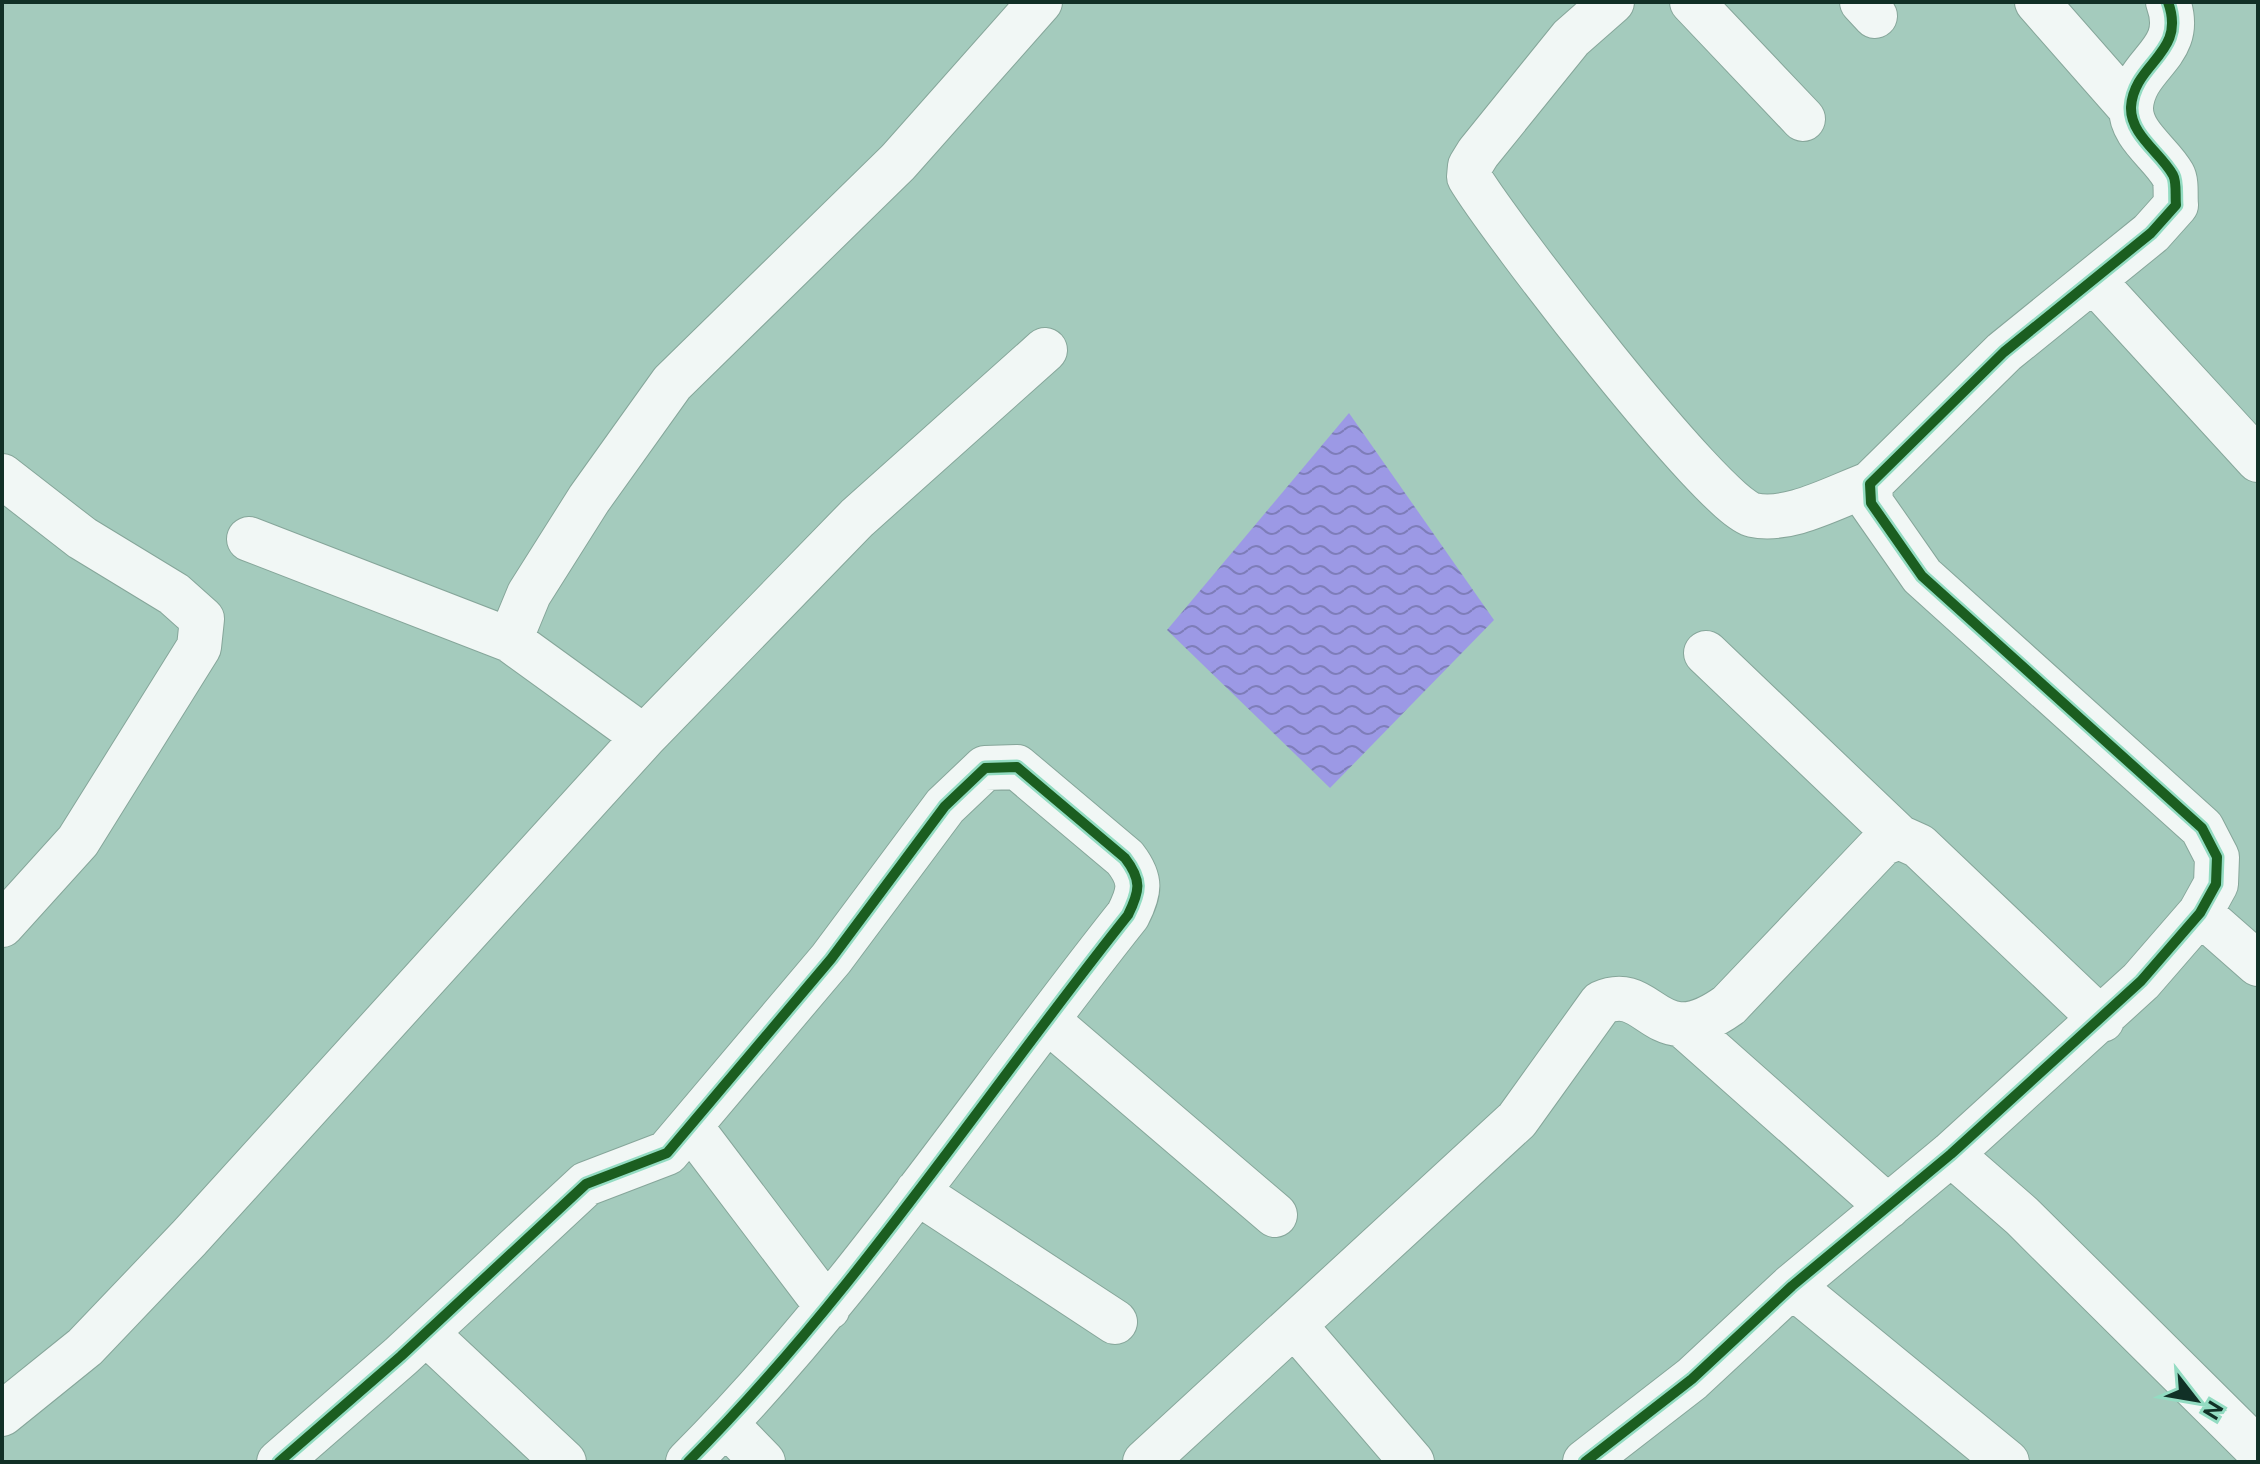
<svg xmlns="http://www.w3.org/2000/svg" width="2260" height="1464" font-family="'Public Sans',sans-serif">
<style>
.water{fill:url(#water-waves)}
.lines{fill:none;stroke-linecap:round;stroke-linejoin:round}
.minor-casing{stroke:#86a69a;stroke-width:46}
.minor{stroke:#f1f7f5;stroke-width:44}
.cycleway-casing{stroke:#93dcc2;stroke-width:15}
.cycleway{stroke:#1b5e20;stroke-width:10}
</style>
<defs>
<pattern id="water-waves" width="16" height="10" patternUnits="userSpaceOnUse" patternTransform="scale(2)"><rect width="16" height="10" fill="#9c99e5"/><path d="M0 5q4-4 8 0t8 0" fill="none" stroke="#7e7db9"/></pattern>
</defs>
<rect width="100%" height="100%" fill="#a4cbbd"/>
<!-- water -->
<path class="water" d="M1349,413L1494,620L1330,788L1167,630Z"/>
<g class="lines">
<!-- minor casing -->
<g class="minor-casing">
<path id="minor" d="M1612,2L1571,38L1478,153L1470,166L1469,177C1498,226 1713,506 1753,515C1790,523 1836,496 1870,484
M1692,2L1803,119
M1862,2L1875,16
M2037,2L2131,109
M2093,280L2258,460
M2,476L82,538L174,594L202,619L199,647L78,841L2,925
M249,539L510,640
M1706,653L1899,837
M644,737L857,518L1045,350
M2200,913L2258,964
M1048,1021L1275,1215
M1685,1027L1888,1207
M691,1127L828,1308
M1951,1154L2022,1216L2258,1450
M917,1192L1115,1322
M1792,1286L2007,1462
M1295,1326L1412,1462
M426,1333L564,1462
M2,1414L85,1347L189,1238L644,737L510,640L529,594L589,499L672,383L898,162L1040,2
M726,1424L763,1462
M279,1462L401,1356L586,1184L667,1153L831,959L945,806L985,768L1017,767L1125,858C1142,880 1140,891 1128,915C982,1098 854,1296 688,1462
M1145,1462L1517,1120L1601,1003C1652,980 1654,1059 1729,1005L1882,844L1899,837L1919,846L2102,1020
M1585,1462L1692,1379L1792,1286L1951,1154L2141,981L2200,913L2216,884L2217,857L2202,828L1922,576L1871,503L1870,484L2004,352L2151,233L2176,205C2175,196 2177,182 2173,175C2161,153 2130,135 2131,107C2134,62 2187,54 2168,2"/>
</g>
<!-- minor -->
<use href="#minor" class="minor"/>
<!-- cycleway casing -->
<g class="cycleway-casing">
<path id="cycleway" d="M279,1462L401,1356L586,1184L667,1153L831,959L945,806L985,768L1017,767L1125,858C1142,880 1140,891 1128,915C982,1098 854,1296 688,1462
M1585,1462L1692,1379L1792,1286L1951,1154L2141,981L2200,913L2216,884L2217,857L2202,828L1922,576L1871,503L1870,484L2004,352L2151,233L2176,205C2175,196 2177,182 2173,175C2161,153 2130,135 2131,107C2134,62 2187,54 2168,2"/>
</g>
<!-- cycleway -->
<use href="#cycleway" class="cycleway"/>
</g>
<!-- border -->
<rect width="2260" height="1464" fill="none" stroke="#113026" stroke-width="8"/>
<!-- north arrow -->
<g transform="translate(2196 1400) rotate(121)" stroke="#93dcc2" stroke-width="6" paint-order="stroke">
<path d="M0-6L14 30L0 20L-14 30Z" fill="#113026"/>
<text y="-12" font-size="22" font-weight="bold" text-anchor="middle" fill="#113026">N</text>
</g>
</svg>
